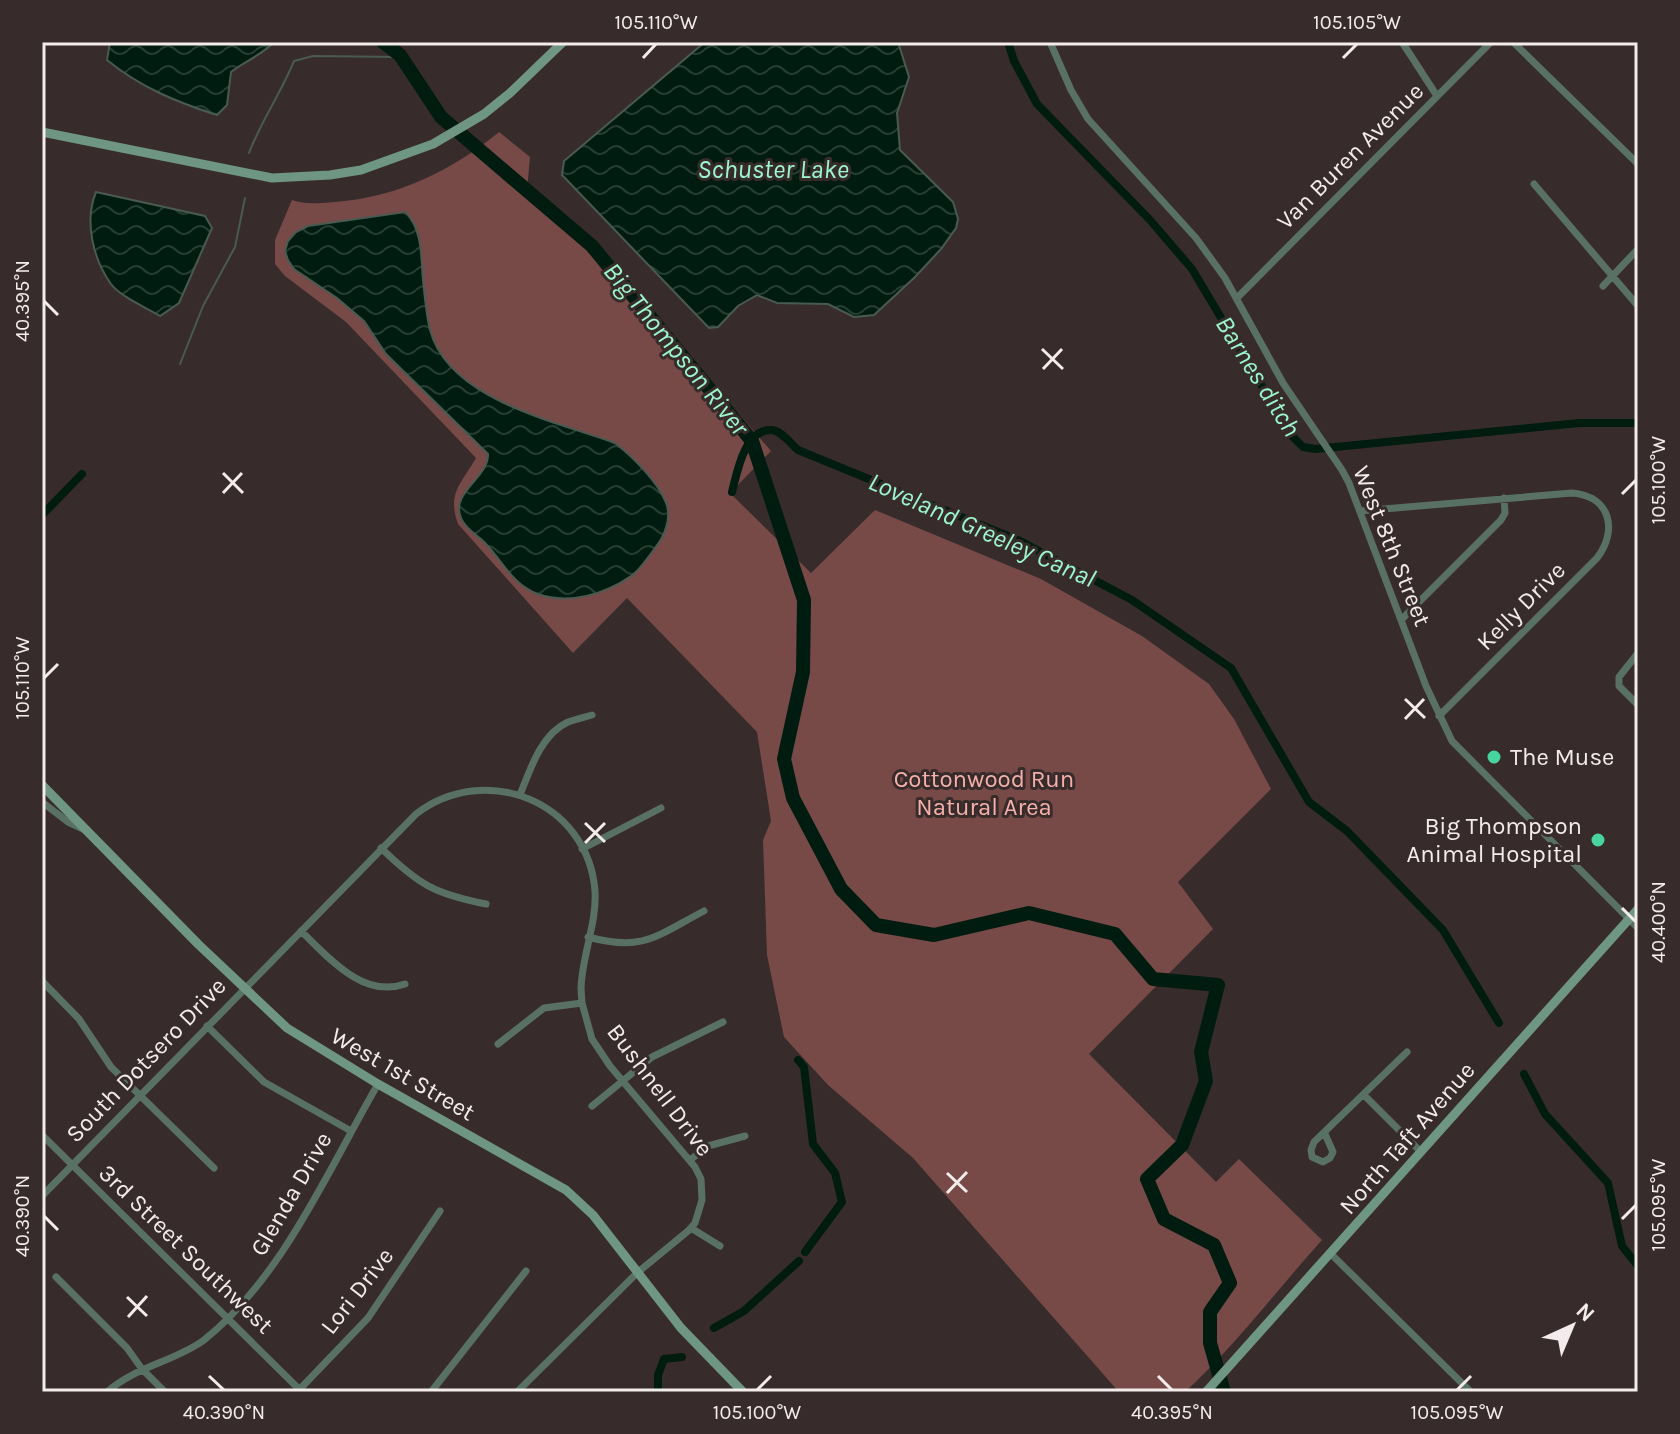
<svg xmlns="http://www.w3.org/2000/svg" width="1680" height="1434" font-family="Karla,sans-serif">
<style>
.green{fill:#774a47}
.water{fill:url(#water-waves);stroke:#495a52;stroke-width:2}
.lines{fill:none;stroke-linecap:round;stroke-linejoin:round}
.stream{stroke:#495a52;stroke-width:2}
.canal{stroke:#001c10;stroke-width:8}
.river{stroke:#001c10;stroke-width:14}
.minor{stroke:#597165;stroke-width:7}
.secondary{stroke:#6f9583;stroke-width:9}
.ticks{fill:none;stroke:#f4ecec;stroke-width:3}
.poi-dot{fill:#47d49e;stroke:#372c2b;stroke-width:3}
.labels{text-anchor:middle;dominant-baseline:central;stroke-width:6;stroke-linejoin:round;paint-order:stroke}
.street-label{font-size:24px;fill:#f4ecec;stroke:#372c2b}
.poi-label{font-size:24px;fill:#f4ecec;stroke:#372c2b;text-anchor:start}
.park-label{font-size:24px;fill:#f6afa9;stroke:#372c2b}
.water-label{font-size:26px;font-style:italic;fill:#9cf7cd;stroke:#372c2b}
.neatline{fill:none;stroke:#f4ecec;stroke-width:3}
.ticks-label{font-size:20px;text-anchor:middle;fill:#f4ecec}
</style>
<defs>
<pattern id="water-waves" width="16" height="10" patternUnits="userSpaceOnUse" patternTransform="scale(2)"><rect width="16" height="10" fill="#001c10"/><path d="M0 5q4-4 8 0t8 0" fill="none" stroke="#263d33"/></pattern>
</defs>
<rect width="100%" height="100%" fill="#372c2b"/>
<!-- green -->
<path class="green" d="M499,132L530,157L527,190L590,241L771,451L730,493L811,573L875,510L1041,579L1142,636L1209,684L1234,719L1271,789L1178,882L1213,929L1089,1054L1216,1182L1239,1159L1322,1240C1276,1291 1235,1346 1185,1392H1119L913,1158L828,1085L784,1037L767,955L763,840L771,821L757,732L627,598L573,653L458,524C447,493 461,484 476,458L346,322L285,276L275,264V240L292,200C305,205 321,203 335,202C398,197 451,171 499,132Z"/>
<!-- water -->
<path class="water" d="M110,42H274C262,55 245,61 231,72L227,105L217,115C176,102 140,87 107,60Z
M705,42H898L909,77L897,113L900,150L953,202L958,219L956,228L941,249L915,277L874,315L854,317L828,304L777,303L757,295L738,306L718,327L709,328L562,175L564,161Z
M96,192L205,216L212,228L179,303L160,316C145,307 121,297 111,284C93,259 84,221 96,192Z
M405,212C423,229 421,258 423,281C425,297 426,314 430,330C449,400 555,421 615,443C633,457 658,482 666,503C672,519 664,537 655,548C648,557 640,570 631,576C605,594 569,605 538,594C512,584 504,563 486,544C479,536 465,529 461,518C450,492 489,478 488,454L386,354L364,321L337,298L294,269L288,260L285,251L288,241L296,232L308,226Z"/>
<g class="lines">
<!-- stream -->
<path class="stream" d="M249,153C261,121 281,93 294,61L313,56L401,57
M180,364L203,306L235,247L245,198"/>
<!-- canal -->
<path class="canal" d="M1008,42L1014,61L1037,104L1150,220L1192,269L1291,435L1303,447L1315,449L1579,423H1638
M732,492C737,473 744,429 772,430C782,431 791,444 798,450L1020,541L1132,600L1231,668L1309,802L1347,831L1443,930L1499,1023
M42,515L82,474
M798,1060L804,1067L813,1144L835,1173L842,1202L805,1252
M1524,1074L1545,1114L1608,1183L1622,1246L1638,1266
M714,1328L744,1311L799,1261
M658,1392V1375L664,1359L682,1357"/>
<!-- river -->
<path class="river" d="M383,42L400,55L441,117L592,246L752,441L804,600L803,672L784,759L793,798L841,889L876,925L934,935L1029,913L1115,934L1153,979L1218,985L1201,1052L1206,1081L1182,1145L1147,1179L1164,1219L1214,1245L1230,1283L1210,1312V1343L1224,1392"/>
<!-- minor -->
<path class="minor" d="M1050,42L1071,90L1088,119L1196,238L1225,278L1283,383L1342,470L1349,483L1426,686L1452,741L1638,928
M1402,42L1437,96
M1513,42L1638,164
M1534,184L1638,306
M1603,286L1638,249
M1237,298L1491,42
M1360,511L1572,493C1611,496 1618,531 1597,558L1439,716
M1401,620L1501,520L1505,513L1504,498
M1638,653L1619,677V686L1638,705
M520,795C530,770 541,734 568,722C576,719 585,717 592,715
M42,802L68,822L83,829
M381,848C419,885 435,894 486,904
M582,849L661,808
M301,931C328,957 363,999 405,984
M588,937C644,952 656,936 704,911
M42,981L79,1019L111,1067L214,1168
M207,1026L264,1082L351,1131
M498,1044L544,1008L582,1003
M1364,1095L1420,1151
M592,1106L652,1057L723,1022
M1325,1134L1333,1152L1330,1158L1323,1162L1312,1157L1311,1150L1314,1142L1407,1052
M42,1135L302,1392
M690,1160L708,1146L745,1136
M42,1196L416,814C485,761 588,801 595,891C597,923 582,956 581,988L582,1003L592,1039L610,1066L695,1167L701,1179L702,1200L695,1223L688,1231L637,1273L517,1392
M691,1228L720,1246
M1331,1254L1471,1392
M56,1277L127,1348L142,1369L165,1392
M299,1390L368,1318L440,1211
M107,1392C136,1366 176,1361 204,1340C283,1277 328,1170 378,1084
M431,1392L526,1271"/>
<!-- secondary -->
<path class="secondary" d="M42,132L272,178L330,175L361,170L433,144L484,114L510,93L563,42
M42,785L198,944L287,1028L378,1084L566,1190L593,1215L681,1328L743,1392
M1206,1392L1638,909"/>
</g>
<!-- ticks -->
<path class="ticks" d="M643,58L656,44M1343,58L1357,44M44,301L58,315M1042,349L1063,369M1043,369L1062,349M223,473L243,493M223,493L242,473M1622,494L1636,480M44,678L58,664M1405,699L1425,718M1405,719L1424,699M585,823L605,842M585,843L605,823M1622,908L1636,922M947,1173L967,1192M947,1193L967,1172M44,1216L58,1230M1622,1219L1636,1205M127,1297L147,1316M128,1317L147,1296M209,1376L224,1390M1158,1376L1172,1390M757,1390L771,1376M1457,1390L1471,1376"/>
<!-- markers -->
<g class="poi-dot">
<circle cx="1494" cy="757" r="8"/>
<circle cx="1598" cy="840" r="8"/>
</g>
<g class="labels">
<!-- street labels -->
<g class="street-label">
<text transform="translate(1350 156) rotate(-45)">Van Buren Avenue</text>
<text transform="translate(1392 546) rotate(68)">West 8th Street</text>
<text transform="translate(1521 606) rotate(-45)">Kelly Drive</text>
<text transform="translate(146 1060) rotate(-46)">South Dotsero Drive</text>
<text transform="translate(403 1074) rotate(30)">West 1st Street</text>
<text transform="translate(660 1090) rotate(53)">Bushnell Drive</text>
<text transform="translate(1407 1138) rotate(-49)">North Taft Avenue</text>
<text transform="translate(291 1194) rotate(-60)">Glenda Drive</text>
<text transform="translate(186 1249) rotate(44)">3rd Street Southwest</text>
<text transform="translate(357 1291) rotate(-52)">Lori Drive</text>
</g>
<!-- poi labels -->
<g class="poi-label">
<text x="1510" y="757">The Muse</text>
<text x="1582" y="826" text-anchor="end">Big Thompson<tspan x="1582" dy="28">Animal Hospital</tspan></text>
</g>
<!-- park labels -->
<g class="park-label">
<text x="984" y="779">Cottonwood Run<tspan x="984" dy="28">Natural Area</tspan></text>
</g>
<!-- water labels -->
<g class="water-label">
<text x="773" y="169">Schuster Lake</text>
<text transform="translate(676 349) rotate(51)">Big Thompson River</text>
<text transform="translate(1258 376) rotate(58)">Barnes ditch</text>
<text transform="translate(982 530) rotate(24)">Loveland Greeley Canal</text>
</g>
</g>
<!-- border -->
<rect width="1680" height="1434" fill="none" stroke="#372c2b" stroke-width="88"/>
<!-- north arrow -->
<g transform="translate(1572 1326) rotate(44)" stroke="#372c2b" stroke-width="6" paint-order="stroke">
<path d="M0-6L14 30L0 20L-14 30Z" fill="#f4ecec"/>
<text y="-12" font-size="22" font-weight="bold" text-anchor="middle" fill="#f4ecec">N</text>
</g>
<rect x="44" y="44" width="1592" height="1346" class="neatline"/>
<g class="ticks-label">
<text x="656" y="29">105.110°W</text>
<text x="1357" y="29">105.105°W</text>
<text transform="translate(22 301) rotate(-90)" y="7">40.395°N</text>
<text transform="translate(1658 480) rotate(-90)" y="7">105.100°W</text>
<text transform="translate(22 678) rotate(-90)" y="7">105.110°W</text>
<text transform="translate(1658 922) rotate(-90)" y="7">40.400°N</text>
<text transform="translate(1658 1205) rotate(-90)" y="7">105.095°W</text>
<text transform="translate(22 1216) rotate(-90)" y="7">40.390°N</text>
<text x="224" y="1419">40.390°N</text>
<text x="757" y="1419">105.100°W</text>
<text x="1172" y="1419">40.395°N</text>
<text x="1457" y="1419">105.095°W</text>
</g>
</svg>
